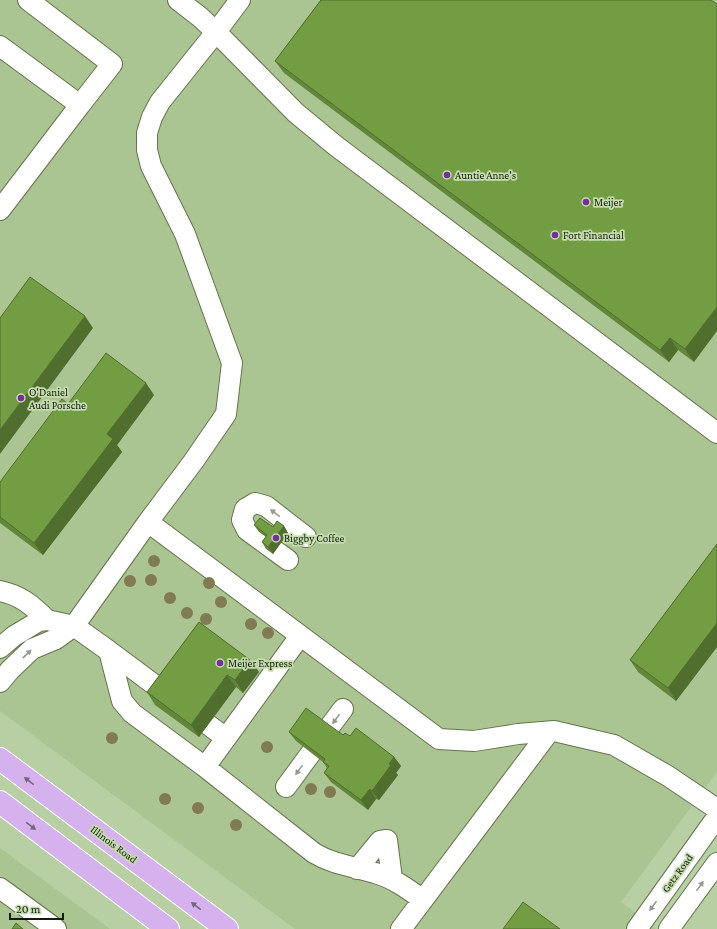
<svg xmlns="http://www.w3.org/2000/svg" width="717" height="929" font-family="'Crimson Pro',serif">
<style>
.built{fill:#aac591}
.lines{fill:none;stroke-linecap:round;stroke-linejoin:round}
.minor-casing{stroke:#62764d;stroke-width:22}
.major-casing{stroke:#fff;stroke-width:24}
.minor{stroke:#fff;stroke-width:20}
.major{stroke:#d5b2ee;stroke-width:22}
.tree{fill:#807b53}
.wall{fill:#638739}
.shaded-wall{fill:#506e2e}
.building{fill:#739d42;stroke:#506e2e}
.oneway{fill:#959992}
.oneway2{fill:#74677d}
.poi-dot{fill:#762da0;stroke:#c4dcae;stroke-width:1.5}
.labels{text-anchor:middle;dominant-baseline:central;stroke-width:3.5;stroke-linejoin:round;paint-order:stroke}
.poi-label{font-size:11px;fill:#141c0c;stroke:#c4dcae;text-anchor:start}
.street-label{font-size:11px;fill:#141c0c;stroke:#c4dcae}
</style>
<rect width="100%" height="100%" fill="#b7cfa2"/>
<!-- built -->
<path class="built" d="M0,0H717V772L621,902L656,929H295L0,711Z
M0,848L110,929H0Z"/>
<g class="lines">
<!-- minor casing -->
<g class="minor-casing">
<path id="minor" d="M28,0L112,64L80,105
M178,0L200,17L216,32L240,0
M0,46L80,105L0,210
M148,522L193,462L226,414L232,363L185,234L151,166L147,150V133L152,117L160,102L216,32L296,113L336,146L717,433
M288,560L247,530L242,520L245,509L255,503L266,506L306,537
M0,591C20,595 32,605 47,620
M0,648L14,636L39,621L47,620L74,626L109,651L122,701L132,713L205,767L314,853C334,865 353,866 375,873C393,878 408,889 423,900
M109,651L226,738
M0,682L10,670L32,649L56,639L74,626L148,522L439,739L474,741L518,734L554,731L614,745L668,776L717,809
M328,729L343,709
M205,767L300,636
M286,787L311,753
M357,869L380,841L387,840L392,879
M0,888L56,929
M401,929L549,732
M637,929L717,817
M669,929L717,863"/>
</g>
<!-- major casing -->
<g class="major-casing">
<path id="major" d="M0,759L227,929
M0,802L168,929"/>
</g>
<!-- minor -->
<use href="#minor" class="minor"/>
<!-- major -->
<use href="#major" class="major"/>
</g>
<!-- trees -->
<g class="tree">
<circle cx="154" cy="561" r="6"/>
<circle cx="151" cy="580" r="6"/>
<circle cx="130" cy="581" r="6"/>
<circle cx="209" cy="583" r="6"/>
<circle cx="170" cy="598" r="6"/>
<circle cx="221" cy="602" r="6"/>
<circle cx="187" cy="613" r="6"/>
<circle cx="206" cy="619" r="6"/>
<circle cx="251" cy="624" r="6"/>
<circle cx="268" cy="633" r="6"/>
<circle cx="112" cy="738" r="6"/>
<circle cx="267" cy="747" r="6"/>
<circle cx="311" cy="789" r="6"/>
<circle cx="330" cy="792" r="6"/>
<circle cx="165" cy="799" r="6"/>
<circle cx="198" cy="808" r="6"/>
<circle cx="236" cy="825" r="6"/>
</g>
<!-- wall -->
<path class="wall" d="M320,0H711L694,362L678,350L669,362L284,73L275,61L320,1Z
M154,395L117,445L122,452L43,555L0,523V482L68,404Z
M254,525L273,527L284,526L288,533L273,554L266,549L262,542L266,537L259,532Z
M717,544V647L676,701L638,672L630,660Z
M199,622L259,672L243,693L236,687L199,737L155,705L147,692Z
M289,732L343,735L350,736L394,757L401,766L396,773L398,775L379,800L376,799L368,810L331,782L324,773L327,768L323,762L296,741Z"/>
<!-- shaded-wall -->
<path class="shaded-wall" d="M717,307V331L694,362L685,349Z
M85,316L93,328L0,454V430Z
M670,338L678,350L669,362L660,350Z
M146,383L154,395L117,445L122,452L43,555L34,543L107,434Z
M284,526L288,533L273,554L268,547Z
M717,623V647L676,701L668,688Z
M250,660L259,672L243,693L235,680Z
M227,675L236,687L199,737L191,725Z
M394,757L401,766L396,773L398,775L379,800L372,791L389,764Z
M370,789L376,799L368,810L361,800Z"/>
<!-- building -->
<path class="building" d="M321,0H711L717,4V307L685,349L670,338L660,350L275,61Z
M30,277L85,316L0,430V318Z
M106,353L146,383L107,434L113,439L34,543L0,517V482L62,399L68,404Z
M260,518L273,527L277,521L284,526L268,547L262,542L267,535L254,525Z
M717,544V623L668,688L630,660Z
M199,622L250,660L235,680L227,675L191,725L147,692Z
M306,708L343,735L345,733L350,736L356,728L394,757L389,764L391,765L372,791L370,789L361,800L324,773L329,766L323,762L325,759L289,732Z
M523,902L560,929H503Z
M16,923L23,929H12Z"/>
<!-- one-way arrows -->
<defs><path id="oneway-solid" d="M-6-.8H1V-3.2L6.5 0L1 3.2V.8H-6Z"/></defs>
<g class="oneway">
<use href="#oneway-solid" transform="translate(275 513) rotate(-143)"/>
<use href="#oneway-solid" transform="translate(27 654) rotate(-44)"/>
<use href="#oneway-solid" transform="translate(336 719) rotate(126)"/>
<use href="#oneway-solid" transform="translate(299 770) rotate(125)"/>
<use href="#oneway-solid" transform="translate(700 886) rotate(-54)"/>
<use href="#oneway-solid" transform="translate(653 906) rotate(126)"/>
</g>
<g class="oneway2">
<use href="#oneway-solid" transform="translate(29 781) rotate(-143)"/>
<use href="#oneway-solid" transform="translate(31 826) rotate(37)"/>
<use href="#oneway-solid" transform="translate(196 906) rotate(-143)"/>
</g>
<!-- markers -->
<g class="poi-dot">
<circle cx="447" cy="175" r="4"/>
<circle cx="586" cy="202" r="4"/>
<circle cx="555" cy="235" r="4"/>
<circle cx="21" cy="398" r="4"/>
<circle cx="276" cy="538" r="4"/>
<circle cx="220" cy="663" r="4"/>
</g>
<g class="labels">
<!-- poi labels -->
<g class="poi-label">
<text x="455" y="175">Auntie Anne's</text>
<text x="594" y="202">Meijer</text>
<text x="563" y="235">Fort Financial</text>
<text x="29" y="392">O'Daniel<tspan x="29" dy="13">Audi Porsche</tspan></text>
<text x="284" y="538">Biggby Coffee</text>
<text x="228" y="663">Meijer Express</text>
</g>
<!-- street labels -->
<g class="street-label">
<text transform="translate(114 844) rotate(37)">Illinois Road</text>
<text transform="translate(677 873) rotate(-54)">Getz Road</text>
</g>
</g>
<!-- scale -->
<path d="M10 913v6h53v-6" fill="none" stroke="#141c0c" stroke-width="2"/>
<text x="16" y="913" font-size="12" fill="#141c0c" stroke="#c4dcae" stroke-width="3" paint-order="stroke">20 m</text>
</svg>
